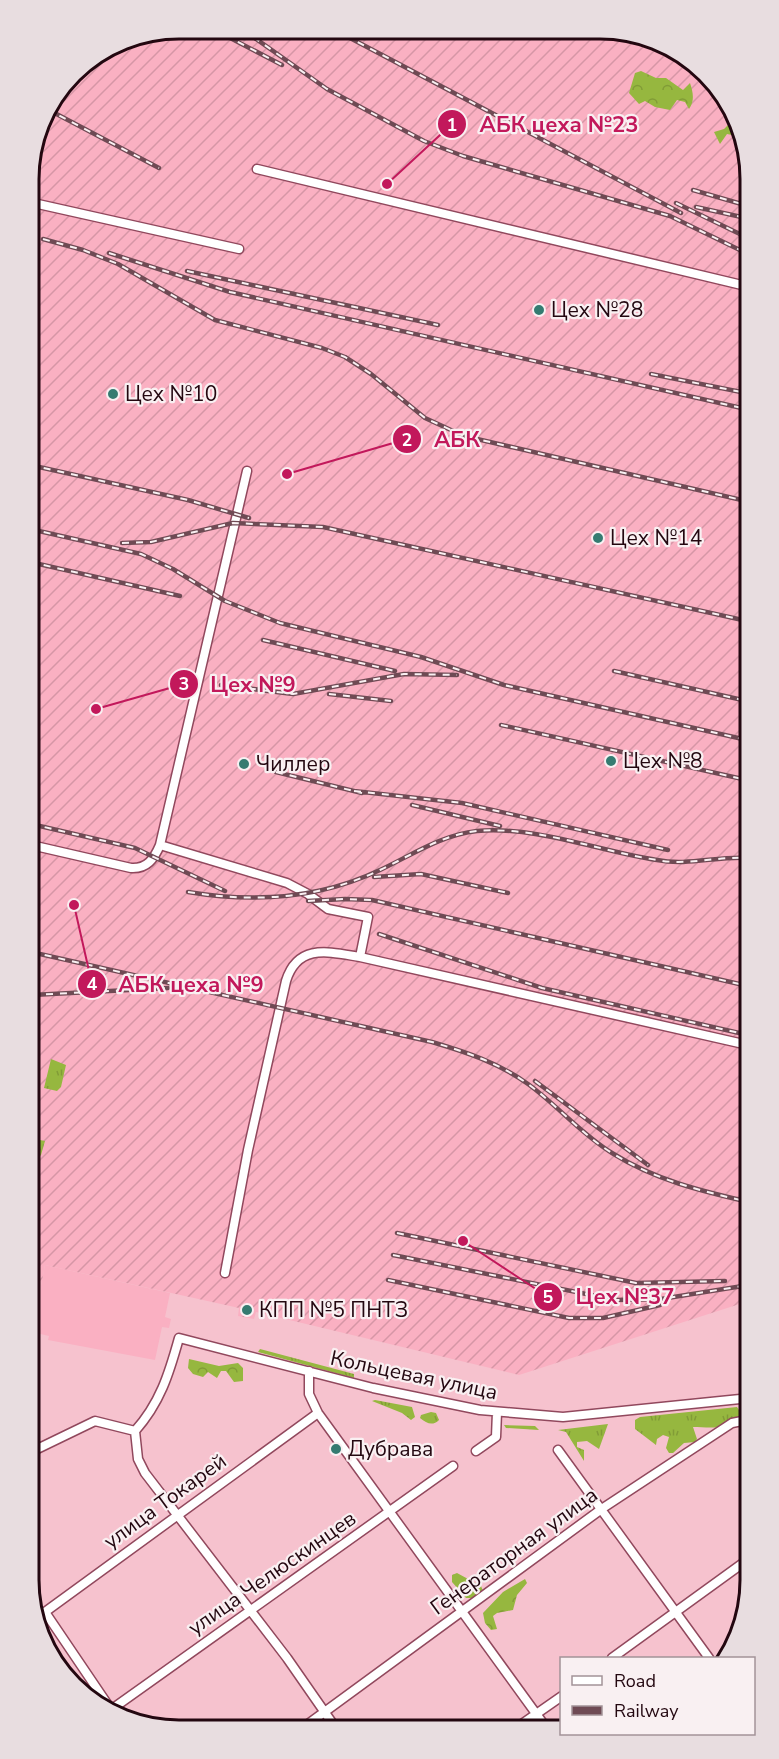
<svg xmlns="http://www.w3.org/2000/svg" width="779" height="1759" font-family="'Nunito Sans',sans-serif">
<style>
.built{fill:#fab0c2}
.industrial{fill:url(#industrial-furrows)}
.grass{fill:url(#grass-tufts)}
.forest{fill:url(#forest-crowns)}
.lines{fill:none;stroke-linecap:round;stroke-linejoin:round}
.minor-casing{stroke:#91485d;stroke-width:11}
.minor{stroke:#fff;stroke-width:8}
.rail-casing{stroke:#6f4a54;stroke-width:4.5}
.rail{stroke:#f9f0f2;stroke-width:2;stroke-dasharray:7;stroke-linecap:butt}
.poi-dot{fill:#357b71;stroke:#f9f0f2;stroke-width:2}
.labels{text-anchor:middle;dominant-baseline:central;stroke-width:4.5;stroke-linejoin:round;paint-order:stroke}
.poi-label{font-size:21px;fill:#230710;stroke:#f9f0f2;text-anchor:start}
.street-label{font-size:21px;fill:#230710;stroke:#f9f0f2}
.rim{fill:none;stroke:#230710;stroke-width:3}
.leader{fill:none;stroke:#c2185b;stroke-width:2}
.callout-dot{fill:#c2185b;stroke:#f9f0f2;stroke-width:2}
.mark-label{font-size:18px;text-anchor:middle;font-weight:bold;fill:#fff}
.callout-label{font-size:22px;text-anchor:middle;font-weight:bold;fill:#c2185b;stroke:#f9f0f2;stroke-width:4.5;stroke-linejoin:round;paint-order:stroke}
</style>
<defs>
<pattern id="industrial-furrows" width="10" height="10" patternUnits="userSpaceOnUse" patternTransform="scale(1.5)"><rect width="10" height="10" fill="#fab0c2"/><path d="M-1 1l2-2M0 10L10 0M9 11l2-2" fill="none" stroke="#d696a6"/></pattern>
<pattern id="grass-tufts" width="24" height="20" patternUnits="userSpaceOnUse" patternTransform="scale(1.5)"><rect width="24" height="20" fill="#96b73f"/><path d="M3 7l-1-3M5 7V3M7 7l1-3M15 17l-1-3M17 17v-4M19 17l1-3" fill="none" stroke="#819c36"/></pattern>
<pattern id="forest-crowns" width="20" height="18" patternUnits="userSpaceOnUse" patternTransform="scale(1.5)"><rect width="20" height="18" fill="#96b73f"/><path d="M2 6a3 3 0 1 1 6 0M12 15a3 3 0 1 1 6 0" fill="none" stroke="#819c36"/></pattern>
</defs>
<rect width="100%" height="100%" fill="#f6c2ce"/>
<!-- built -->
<path class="built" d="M45,1265L170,1293L165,1317L171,1319L169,1328L162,1327L155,1360L48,1340L49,1336L36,1333L39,1315L36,1312Z"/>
<!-- industrial -->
<path class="industrial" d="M179,29L629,31L699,66L745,140L749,1301L519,1375L256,1312L254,1319L238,1316L239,1308L45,1265L36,1312L33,1314L29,169L44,113L80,66L122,40Z"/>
<!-- grass -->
<path class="grass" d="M51,1059L66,1065L61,1087L57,1091L44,1088Z
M32,1119L39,1120L35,1139L45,1141L41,1155L36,1160H32Z
M260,1349L354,1374V1378L258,1352Z
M375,1400L412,1407L415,1417L411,1420L402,1413L372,1401Z
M737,1407L743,1416C732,1431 708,1427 693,1427L697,1439L695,1442L684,1443L673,1453H669L666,1448L669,1437L663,1435L657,1439L656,1445L635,1429V1420L640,1417Z
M431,1412L436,1413L439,1420C433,1426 427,1424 420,1418L421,1415Z
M608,1424L599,1449L587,1441L577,1442V1447L584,1450V1461L566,1432L558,1430Z
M504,1425L535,1426L539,1430L506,1428Z"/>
<!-- forest -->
<path class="forest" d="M641,71L656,78H666L683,90L690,83C693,92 695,101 689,109L685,102L677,100L670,110L655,107L645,101L639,104L629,93L635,73Z
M733,120L742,134L738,141L732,135L727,134L720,144L714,132L724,129Z
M189,1359L219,1366L238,1363L243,1368V1381L234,1382L226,1371H221L217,1378L208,1372L203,1377L193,1374L188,1368Z
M457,1573L481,1586L483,1591L474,1598H466L452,1582V1575Z
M525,1579L527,1583L517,1595L513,1610L497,1613L493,1616L497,1629L491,1630L485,1623L483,1613L503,1592Z"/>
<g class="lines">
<!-- minor casing -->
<g class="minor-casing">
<path id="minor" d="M257,169L746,286
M29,202L239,249
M31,845L131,868C147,869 154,859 160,845L247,471
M160,845L287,883L308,894L328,909L368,917L360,957
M225,1273L248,1150L286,981C298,943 329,952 360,957L748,1045
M309,1371V1394L318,1413L545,1726
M135,1431C160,1403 169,1374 179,1338L373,1388L480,1410L563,1417L750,1398
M135,1431L138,1459L145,1473L287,1658L335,1727
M558,1450L709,1658
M33,1451L95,1421L135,1431
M476,1451L496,1437L497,1412
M45,1612L110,1708
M34,1620L318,1413
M612,1658L750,1558
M112,1709L453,1466
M519,1726L562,1696
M304,1727L603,1508L732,1423L742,1421L750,1428"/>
</g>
<!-- minor -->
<use href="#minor" class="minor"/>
<!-- rail casing -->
<g class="rail-casing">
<path id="rail" d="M213,29L282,65
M242,29L327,89L424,141L463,156L670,216L746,253
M333,29L681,213
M47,109L159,168
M693,190L745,205
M676,203L746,237
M696,207L746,218
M43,239L83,250L118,264L215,320L322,348L345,357L371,374L425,418L464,436L746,501
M109,253L230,292L746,409
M187,271L438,325
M651,374L746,393
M30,465L188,500L249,518
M30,529L141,554L173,569L225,601L280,623L421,657L504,685L747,740
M122,543L151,542L233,523L323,527L747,621
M30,562L180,596
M263,640L395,671
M614,671L747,701
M221,685L293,694L404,674L457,675
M329,694L391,701
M501,725L747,780
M276,772L362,793
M354,791L462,803L668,850
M412,805L500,826
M31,824L135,848L225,891
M374,877L421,874L508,893
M188,892C254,903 319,899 380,870C412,855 441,835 477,831C538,826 598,851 657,860C688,866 717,856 748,858
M308,901L345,899L372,900L748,986
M379,934L542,988L748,1035
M31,952L432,1042C466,1052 499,1063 528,1084C557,1105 581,1134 612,1153C655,1180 701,1191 749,1202
M32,995L168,988
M535,1081L648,1165
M397,1233L636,1283L725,1281
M393,1255L616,1300L661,1299L749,1285
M388,1280L569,1318H603L660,1305"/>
</g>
<!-- rail -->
<use href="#rail" class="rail"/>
</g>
<!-- markers -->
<g class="poi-dot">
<circle cx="539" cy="310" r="6"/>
<circle cx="113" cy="394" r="6"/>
<circle cx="598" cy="538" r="6"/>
<circle cx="611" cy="761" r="6"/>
<circle cx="244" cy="764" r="6"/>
<circle cx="247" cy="1310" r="6"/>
<circle cx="336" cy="1449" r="6"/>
</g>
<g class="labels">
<!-- poi labels -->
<g class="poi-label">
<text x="551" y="310">Цех №28</text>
<text x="125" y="394">Цех №10</text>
<text x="610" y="538">Цех №14</text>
<text x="623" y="761">Цех №8</text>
<text x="256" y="764">Чиллер</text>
<text x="259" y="1310">КПП №5 ПНТЗ</text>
<text x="348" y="1449">Дубрава</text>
</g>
<!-- street labels -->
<g class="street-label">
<text transform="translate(414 1375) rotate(12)">Кольцевая улица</text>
<text transform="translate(165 1501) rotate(-36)">улица Токарей</text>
<text transform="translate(514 1551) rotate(-36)">Генераторная улица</text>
<text transform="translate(272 1573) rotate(-35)">улица Челюскинцев</text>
</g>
</g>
<!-- crop -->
<path d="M0 0H779V1759H0ZM179 39H600A140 140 0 0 1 740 179V1580A140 140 0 0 1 600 1720H179A140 140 0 0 1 39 1580V179A140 140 0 0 1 179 39Z" fill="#e8dde0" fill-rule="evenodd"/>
<path class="rim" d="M179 39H600A140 140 0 0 1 740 179V1580A140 140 0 0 1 600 1720H179A140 140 0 0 1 39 1580V179A140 140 0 0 1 179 39Z"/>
<!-- callouts -->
<path class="leader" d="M387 184L452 124M287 474L407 439M96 709L184 684M74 905L92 984M463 1241L548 1297"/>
<g class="callout-dot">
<circle cx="387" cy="184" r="6"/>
<circle cx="287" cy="474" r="6"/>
<circle cx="96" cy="709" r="6"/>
<circle cx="74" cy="905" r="6"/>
<circle cx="463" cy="1241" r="6"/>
<circle cx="452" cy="124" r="15"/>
<circle cx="407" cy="439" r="15"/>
<circle cx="184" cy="684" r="15"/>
<circle cx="92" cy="984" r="15"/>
<circle cx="548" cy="1297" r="15"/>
</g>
<g class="mark-label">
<text x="452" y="131">1</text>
<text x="407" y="446">2</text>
<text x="184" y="690">3</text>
<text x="92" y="990">4</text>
<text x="548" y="1303">5</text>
</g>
<g class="callout-label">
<text x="559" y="132">АБК цеха №23</text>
<text x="457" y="447">АБК</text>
<text x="253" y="692">Цех №9</text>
<text x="191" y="992">АБК цеха №9</text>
<text x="625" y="1304">Цех №37</text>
</g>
<!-- legend -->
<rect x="560" y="1657" width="195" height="78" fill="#f9f0f2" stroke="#a39398" stroke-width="1.5"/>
<rect x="572" y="1676" width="30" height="9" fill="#ffffff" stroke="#a39398" stroke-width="1.5"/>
<text x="614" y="1687" font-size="18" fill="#230710">Road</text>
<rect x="572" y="1706" width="30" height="9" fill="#6f4a54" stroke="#a39398" stroke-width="1.5"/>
<text x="614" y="1717" font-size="18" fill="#230710">Railway</text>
</svg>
